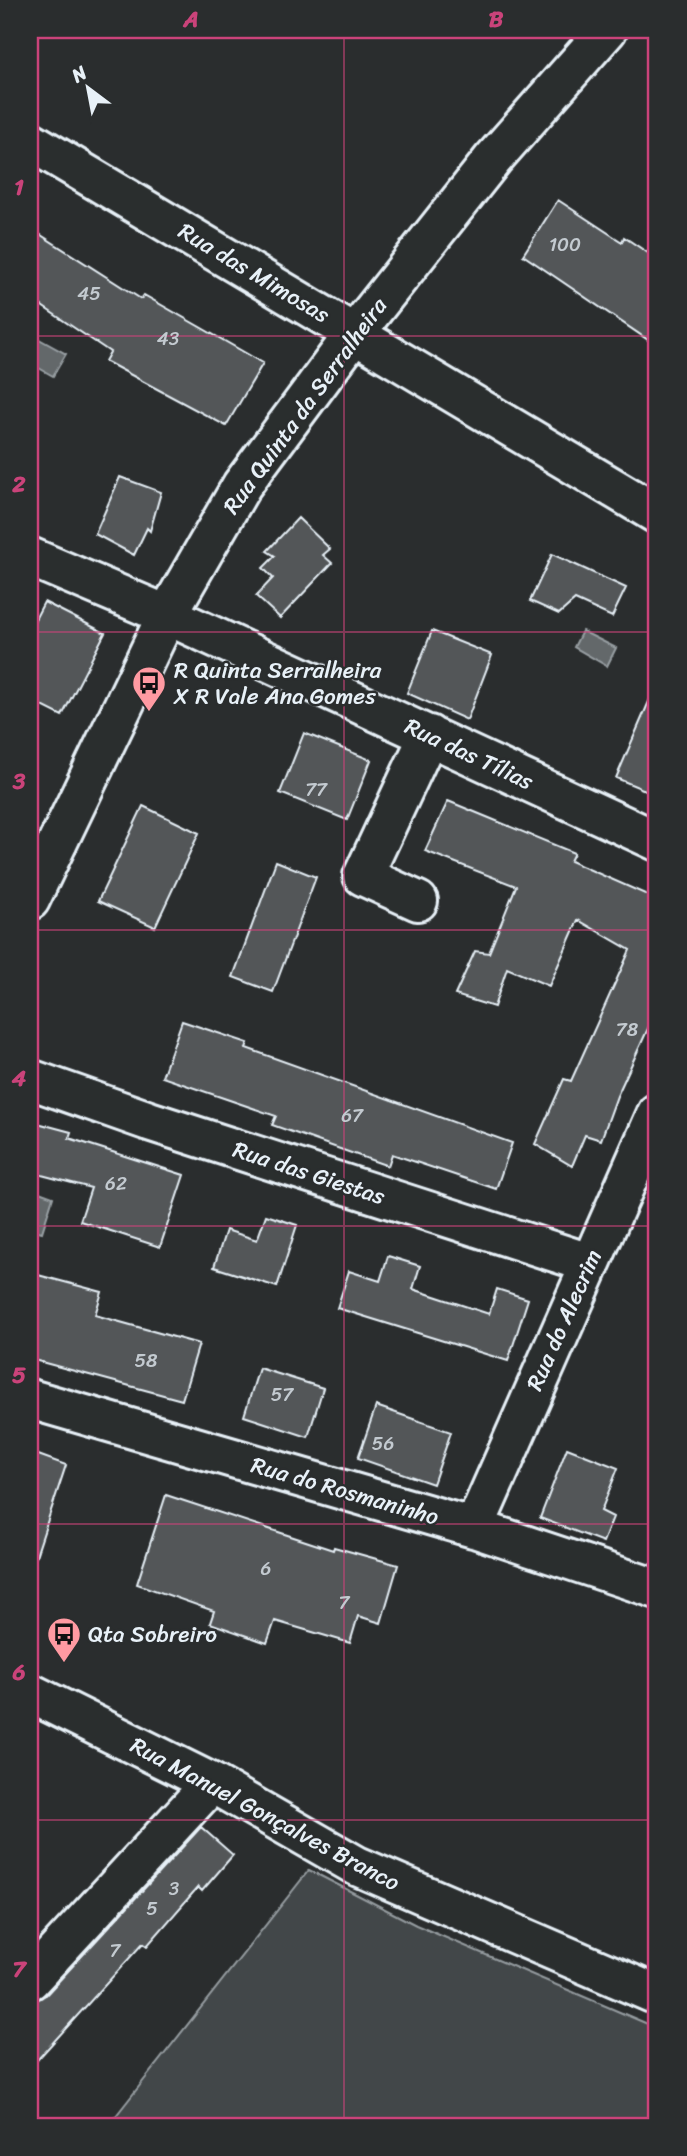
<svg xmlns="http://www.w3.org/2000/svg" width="687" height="2156" font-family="Sriracha,sans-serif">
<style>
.green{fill:#424648;stroke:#959ca0;stroke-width:2}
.water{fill:#63686b;stroke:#989fa3;stroke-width:2}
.building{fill:#535759;stroke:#e8f1f8;stroke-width:2}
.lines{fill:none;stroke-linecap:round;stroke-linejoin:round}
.minor-casing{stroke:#e8f1f8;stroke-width:44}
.minor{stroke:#2a2d2e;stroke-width:38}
.grid{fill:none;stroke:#ca437a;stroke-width:2;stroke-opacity:0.55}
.labels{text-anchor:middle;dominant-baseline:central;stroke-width:5;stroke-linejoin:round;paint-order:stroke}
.number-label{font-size:19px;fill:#c3cad0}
.street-label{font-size:23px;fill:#e8f1f8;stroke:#2a2d2e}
.poi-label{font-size:23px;fill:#e8f1f8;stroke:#2a2d2e;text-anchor:start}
.neatline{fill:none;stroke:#ca437a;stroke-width:2.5}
.grid-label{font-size:23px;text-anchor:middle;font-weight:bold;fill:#ca437a}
</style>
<rect width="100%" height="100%" fill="#2a2d2e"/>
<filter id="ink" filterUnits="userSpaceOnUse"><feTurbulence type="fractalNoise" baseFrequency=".0143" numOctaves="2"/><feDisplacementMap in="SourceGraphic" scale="14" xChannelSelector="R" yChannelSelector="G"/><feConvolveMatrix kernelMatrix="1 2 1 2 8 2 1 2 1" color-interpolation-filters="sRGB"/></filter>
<g filter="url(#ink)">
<!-- green -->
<path class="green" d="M309,1870L416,1925L657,2028V2126H108Z"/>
<!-- water -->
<path class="water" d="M30,334L66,354L53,376L30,363Z
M582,631L616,648L607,666L574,647Z
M39,1192L53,1197L42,1232L30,1229V1213Z"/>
<!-- building -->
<path class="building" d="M558,200L622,242L624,237L657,259V346L523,255Z
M30,228L141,299L144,295L263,363L226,426L105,361L110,352L30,298Z
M120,477L161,492L150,531L147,528L134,555L95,534Z
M298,518L330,549L323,555L332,563L280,618L256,596L273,578L263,568L275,556L267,551Z
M552,554L626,588L612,617L575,600L559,614L530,601Z
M44,602L105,633L62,716L30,700V629Z
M432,631L492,655L467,720L407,693Z
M657,683V795L616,778Z
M304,733L371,760L347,820L280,793Z
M448,801L574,853L570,861L654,898L657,891V1009L617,1096L601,1140L585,1135L572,1166L535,1144L564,1079L571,1081L630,950L578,920L549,986L507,968L494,1007L455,995L475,951L489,953L516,886L425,851Z
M143,806L199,833L155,927L98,901Z
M276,861L316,877L273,992L233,977Z
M182,1021L248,1043L246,1048L512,1143L496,1189L392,1154L388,1166L272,1125L276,1116L162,1077Z
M30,1121L71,1132L69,1138L184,1175L160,1247L80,1221L91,1188L30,1172Z
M266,1215L297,1225L277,1287L214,1267L226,1230L257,1240Z
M388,1256L420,1266L413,1289L489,1314L497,1289L528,1299L508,1361L337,1308L349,1271L380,1281Z
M38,1275L102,1292L95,1315L199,1344L182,1400L30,1359V1300Z
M259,1368L323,1388L308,1437L244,1416Z
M376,1406L451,1432L433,1484L358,1458Z
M567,1448L618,1468L601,1511L613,1517L603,1542L540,1518Z
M30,1452L66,1465L35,1559L30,1558Z
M166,1495L333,1550L334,1547L398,1565L381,1623L358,1616L350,1643L275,1621L267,1643L210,1623L214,1611L137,1584Z
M201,1827L233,1855L202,1891L198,1887L147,1946L143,1943L30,2068V2001L46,1995Z"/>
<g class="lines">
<!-- minor casing -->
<g class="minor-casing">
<path id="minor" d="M30,141L657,514
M30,557L167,615L657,841
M30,900L167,615L242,485L355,333L493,159L607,30
M418,901L363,876L429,735
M30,1079L149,1121L589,1263
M30,1399L474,1528L657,1589
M474,1528L657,1113
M30,1693L212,1783L357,1866L657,1995
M30,1980L212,1783"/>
</g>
<!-- minor -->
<use href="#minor" class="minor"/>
</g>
</g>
<!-- grid -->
<path class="grid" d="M344,30V2126M30,336H657M30,632H657M30,930H657M30,1226H657M30,1524H657M30,1820H657"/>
<!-- icons -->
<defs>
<g id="bus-pin" transform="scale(1.75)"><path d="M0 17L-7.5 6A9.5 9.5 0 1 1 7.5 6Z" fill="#ff9aa2" stroke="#2a2d2e"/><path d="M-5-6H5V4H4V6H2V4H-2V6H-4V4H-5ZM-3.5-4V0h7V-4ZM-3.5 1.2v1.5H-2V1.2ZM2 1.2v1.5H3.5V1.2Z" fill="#111"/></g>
</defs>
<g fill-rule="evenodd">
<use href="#bus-pin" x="149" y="683"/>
<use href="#bus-pin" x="64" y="1634"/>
</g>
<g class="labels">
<!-- number labels -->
<g class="number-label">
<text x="565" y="244">100</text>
<text x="89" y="293">45</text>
<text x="168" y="338">43</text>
<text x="316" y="789">77</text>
<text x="627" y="1029">78</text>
<text x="352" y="1115">67</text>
<text x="116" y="1183">62</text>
<text x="146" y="1360">58</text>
<text x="282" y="1394">57</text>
<text x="383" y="1443">56</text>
<text x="266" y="1568">6</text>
<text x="344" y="1602">7</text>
<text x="174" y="1888">3</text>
<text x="152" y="1908">5</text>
<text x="115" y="1950">7</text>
</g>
<!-- street labels -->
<g class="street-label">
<text transform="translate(254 273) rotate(31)">Rua das Mimosas</text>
<text transform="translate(305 406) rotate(-54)">Rua Quinta da Serralheira</text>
<text transform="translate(469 754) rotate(25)">Rua das Tílias</text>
<text transform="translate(309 1173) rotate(18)">Rua das Giestas</text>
<text transform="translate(564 1320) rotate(-66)">Rua do Alecrim</text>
<text transform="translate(345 1491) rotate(16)">Rua do Rosmaninho</text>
<text transform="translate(265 1814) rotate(28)">Rua Manuel Gonçalves Branco</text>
</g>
<!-- poi labels -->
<g class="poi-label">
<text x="174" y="670">R Quinta Serralheira<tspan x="174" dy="26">X R Vale Ana Gomes</tspan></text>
<text x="88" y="1634">Qta Sobreiro</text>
</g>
</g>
<!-- margin -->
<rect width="687" height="2156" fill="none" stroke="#2a2d2e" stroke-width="77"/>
<!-- north arrow -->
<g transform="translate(88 88) rotate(328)" stroke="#2a2d2e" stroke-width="5" paint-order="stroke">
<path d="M0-5L12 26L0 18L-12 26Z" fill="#e8f1f8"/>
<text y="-10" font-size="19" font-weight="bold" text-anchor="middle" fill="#e8f1f8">N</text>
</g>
<rect x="38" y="38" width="610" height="2080" class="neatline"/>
<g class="grid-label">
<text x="191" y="27">A</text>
<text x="496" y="27">B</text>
<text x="19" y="195">1</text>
<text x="19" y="492">2</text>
<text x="19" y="789">3</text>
<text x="19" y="1086">4</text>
<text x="19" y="1383">5</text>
<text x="19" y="1680">6</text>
<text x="19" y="1977">7</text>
</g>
</svg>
